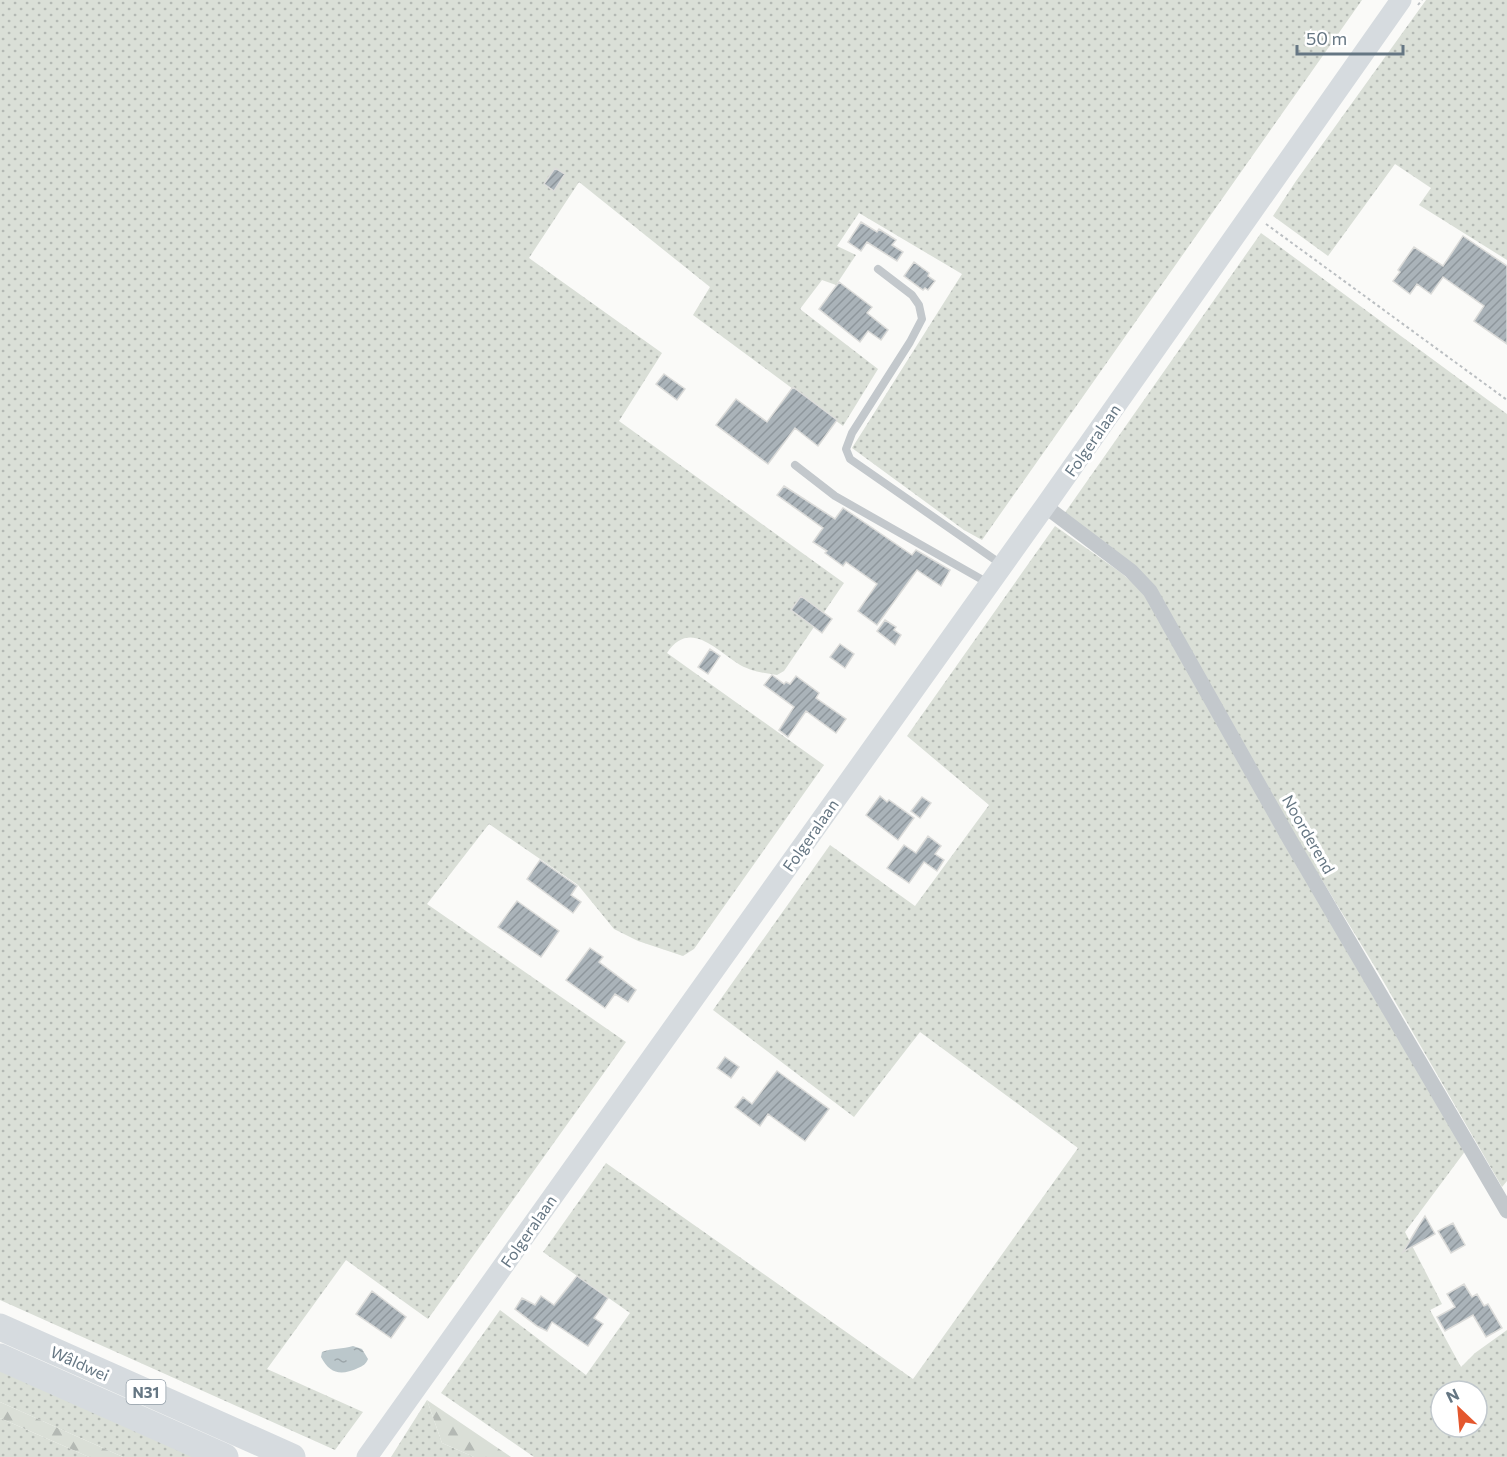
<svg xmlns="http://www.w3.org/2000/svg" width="1507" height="1457" font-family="Commissioner,sans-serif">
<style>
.grass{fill:url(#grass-dots);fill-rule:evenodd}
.forest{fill:url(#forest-firs)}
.water{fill:url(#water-ripples)}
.building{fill:url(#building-hatch);stroke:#dcdcda;stroke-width:1.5}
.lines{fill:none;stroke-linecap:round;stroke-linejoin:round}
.path{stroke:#bbbfc2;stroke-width:2;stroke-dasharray:3 3;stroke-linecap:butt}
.lane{stroke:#c3c8cc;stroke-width:8}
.street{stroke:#c3c8cc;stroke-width:15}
.secondary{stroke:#d6dbdf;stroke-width:21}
.highway{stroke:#d6dbdf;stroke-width:27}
.labels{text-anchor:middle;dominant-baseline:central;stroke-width:6;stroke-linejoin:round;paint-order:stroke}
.shield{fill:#fff;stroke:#939fa8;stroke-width:1.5}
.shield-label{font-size:15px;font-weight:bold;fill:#657683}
.street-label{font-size:16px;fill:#657683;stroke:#fff}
</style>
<defs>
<pattern id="grass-dots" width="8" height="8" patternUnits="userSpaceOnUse" patternTransform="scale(1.5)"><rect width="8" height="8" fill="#dadfd7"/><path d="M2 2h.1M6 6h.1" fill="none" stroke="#b4b9b4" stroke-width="1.8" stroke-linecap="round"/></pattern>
<pattern id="forest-firs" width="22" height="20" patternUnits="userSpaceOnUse" patternTransform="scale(1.5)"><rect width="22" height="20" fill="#dadfd7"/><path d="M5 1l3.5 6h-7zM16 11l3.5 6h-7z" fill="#b4b9b4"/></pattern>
<pattern id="water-ripples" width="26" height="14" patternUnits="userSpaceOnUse" patternTransform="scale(1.5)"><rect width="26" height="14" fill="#bbc7cb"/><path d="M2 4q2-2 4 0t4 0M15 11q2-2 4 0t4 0" fill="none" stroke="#9ca6aa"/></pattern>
<pattern id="building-hatch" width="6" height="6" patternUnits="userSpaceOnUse" patternTransform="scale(1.5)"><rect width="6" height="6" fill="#aab3b9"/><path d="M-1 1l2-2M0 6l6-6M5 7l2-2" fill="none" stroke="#8e969c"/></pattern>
</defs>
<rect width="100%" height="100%" fill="#fafaf8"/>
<!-- grass -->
<path class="grass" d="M0,0H1362L982,540L964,530L852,448L962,274L859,213L837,246L856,255L836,285L822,280L800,309L878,369L843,426L693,315L710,287L579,182L529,258L662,353L619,421L844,583L784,671L777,675C763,673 749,671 737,663C714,648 689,620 667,653L824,765L694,949L683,956L638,941L614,929L578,885L489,824L427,904L626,1042L428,1319L346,1260L267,1369L363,1412L335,1450L0,1300Z
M1426,0H1507V260L1419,205L1431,188L1395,164L1328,256L1273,216L1296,181Z
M1261,233L1507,414V1181L1502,1187L1378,972L1300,844L1151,583L1064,514Z
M1055,526L1120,572L1143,591L1466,1150L1405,1232L1442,1304L1430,1310L1461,1367L1475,1353L1507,1330V1457H534L441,1393L500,1310L586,1375L630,1313L543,1252L606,1163L913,1379L1078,1148L920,1032L854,1117L713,1010L830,845L915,906L989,805L907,736ZM1441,1391H1477V1427H1441Z
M0,1362L209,1457H123L0,1402Z
M427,1400L442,1443L474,1457H391Z
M0,1418L89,1457H0Z"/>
<!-- forest -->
<path class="forest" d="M427,1400L511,1457H474L442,1443Z
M0,1402L123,1457H89L0,1418Z"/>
<!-- water -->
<path class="water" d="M353,1346L362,1349L368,1359C366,1364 363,1366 358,1368C341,1376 330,1374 321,1357L322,1352C332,1348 343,1349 353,1346Z"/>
<!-- building -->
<path class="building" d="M555,168L565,174L554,191L544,184Z
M861,222L877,232L879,229L896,240L892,245L903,252L897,261L867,242L861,251L848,242Z
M1463,236L1507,266V344L1474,321L1484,306L1443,277L1431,294L1417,284L1410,294L1393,281L1400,272L1398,270L1414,247L1443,266Z
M914,262L929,273L928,276L935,281L928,290L925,288L923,290L904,276Z
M839,282L872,307L867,313L888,330L881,340L868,331L860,342L819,309Z
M664,374L685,389L677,400L656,384Z
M793,387L837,420L818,446L795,428L768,464L716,425L736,399L767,422Z
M784,486L835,519L843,508L912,555L916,550L950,570L941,586L917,570L877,625L858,611L877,584L846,562L843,566L825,553L827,551L813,542L823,528L777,495Z
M801,596L832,619L822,633L791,610Z
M885,620L896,627L894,630L901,635L895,645L877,631Z
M840,644L854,654L845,668L830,657Z
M710,649L720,656L708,674L698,667Z
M772,675L784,684L786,682L790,684L796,676L819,693L816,698L846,719L836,733L806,711L788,737L779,730L794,707L764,685Z
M880,796L887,802L889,800L914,818L898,840L866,815Z
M922,797L931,803L920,818L911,811Z
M928,836L941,846L935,854L944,860L937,871L924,862L909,883L887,868L904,845L916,853Z
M540,860L577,886L571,895L581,902L573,913L527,879Z
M517,901L559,931L541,957L498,927Z
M590,948L603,957L599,962L636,990L628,1002L615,994L605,1008L566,980Z
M725,1057L739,1067L731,1078L717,1068Z
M777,1071L829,1109L805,1141L768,1114L760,1126L735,1107L743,1097L752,1104Z
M1425,1216L1435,1234L1403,1252L1415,1232Z
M1453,1223L1465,1245L1451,1253L1438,1231Z
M577,1276L608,1298L594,1318L603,1324L588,1346L552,1322L547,1331L537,1326L515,1309L522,1298L535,1305L541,1296L554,1305Z
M1464,1284L1472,1297L1477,1294L1484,1306L1488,1304L1502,1328L1486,1337L1473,1315L1445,1331L1437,1317L1455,1307L1447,1294Z
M372,1291L406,1317L391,1338L356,1314Z"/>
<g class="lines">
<!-- path -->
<path class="path" d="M1418,5L1422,0
M1266,224L1507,400"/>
<!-- lane -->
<path class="lane" d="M878,269L912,295L919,305L922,319L910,342L852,433L846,449L850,459L1001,564
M795,465L835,496L988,583"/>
<!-- street -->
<path class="street" d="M1045,506L1131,571L1150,591L1290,840L1507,1211"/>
<!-- secondary -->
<path class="secondary" d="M367,1457L1045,506L1401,0"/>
<!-- highway -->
<path class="highway" d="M0,1327L292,1457
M0,1357L225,1457"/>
</g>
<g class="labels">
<!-- shield labels -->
<rect class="shield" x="126.5" y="1380" width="39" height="24" rx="4.5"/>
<g class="shield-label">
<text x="146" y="1392">N31</text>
</g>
<!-- street labels -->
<g class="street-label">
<text transform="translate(1092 440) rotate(-55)">Folgeralaan</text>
<text transform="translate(1309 834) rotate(60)">Noorderend</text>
<text transform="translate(810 835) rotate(-55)">Folgeralaan</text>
<text transform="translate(528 1231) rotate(-55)">Folgeralaan</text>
<text transform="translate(80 1363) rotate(24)">Wâldwei</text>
</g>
</g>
<!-- north arrow -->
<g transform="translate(1459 1409) rotate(334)"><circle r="28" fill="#ffffff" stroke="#c1c8cd" stroke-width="1.5"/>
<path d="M0-4.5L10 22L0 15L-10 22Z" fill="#e4572e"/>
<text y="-9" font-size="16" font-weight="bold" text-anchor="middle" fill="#657683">N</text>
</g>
<!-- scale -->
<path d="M1297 45v9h106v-9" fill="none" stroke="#657683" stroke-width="3"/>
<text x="1306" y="45" font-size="18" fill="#657683" stroke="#ffffff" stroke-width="4.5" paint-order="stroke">50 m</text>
</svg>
